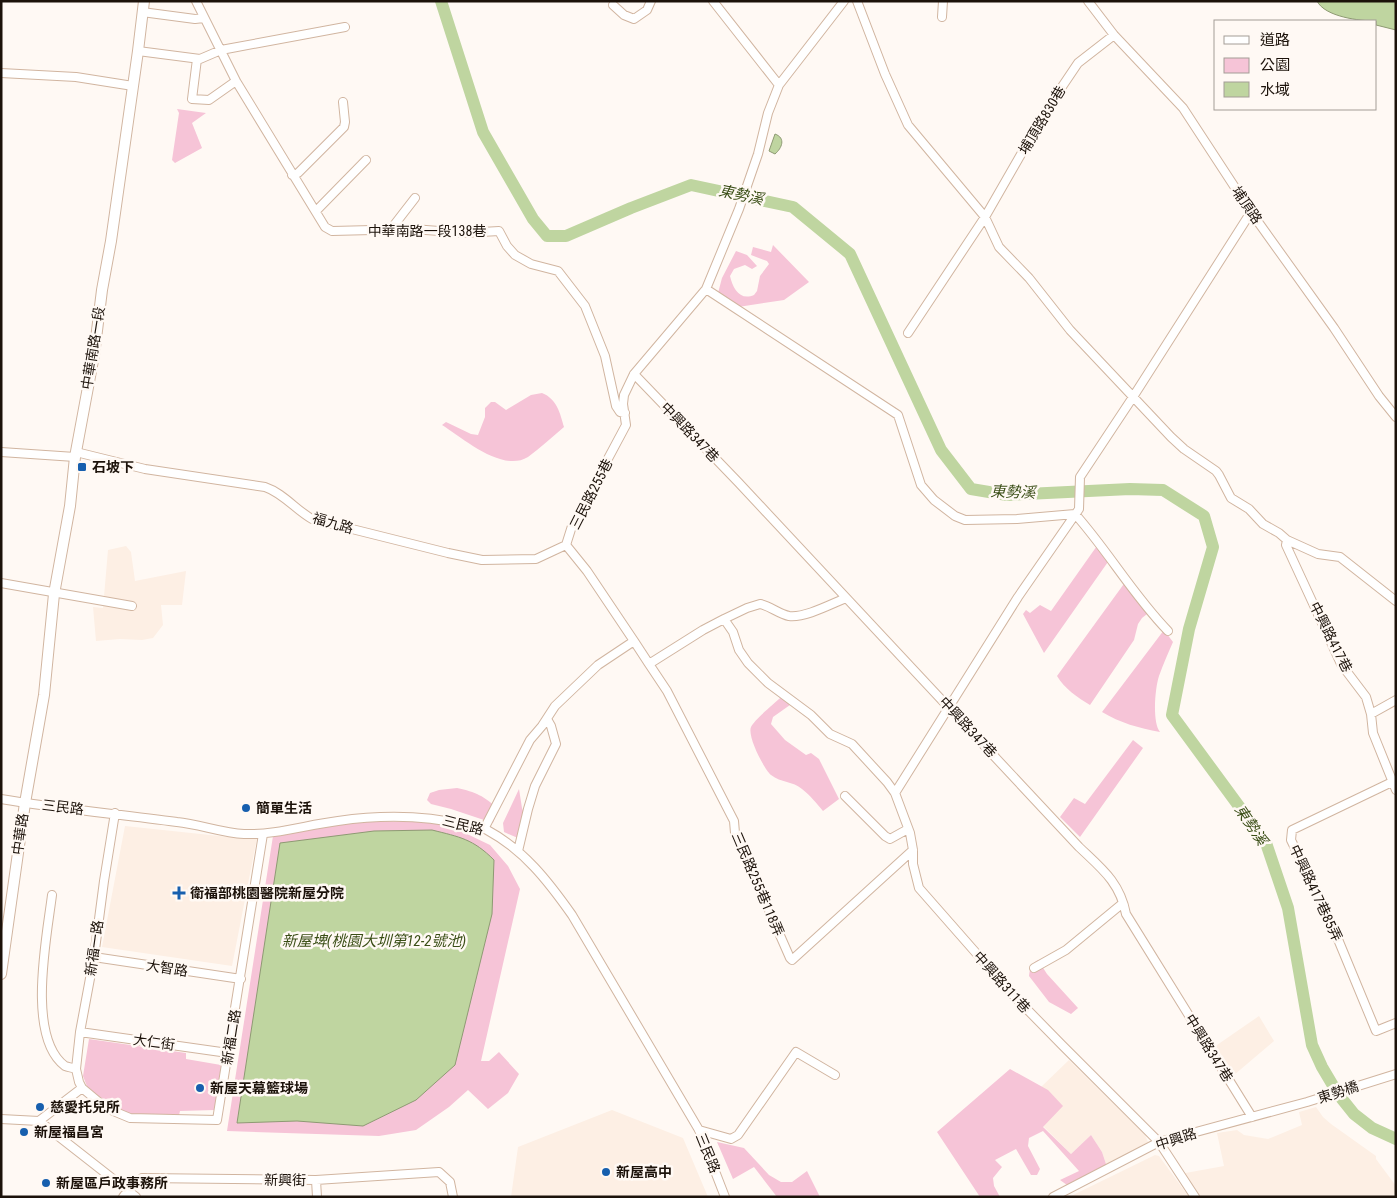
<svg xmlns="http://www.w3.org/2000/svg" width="1397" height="1198" font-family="'Roboto Condensed','Noto Sans TC',sans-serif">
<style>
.built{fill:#fdefe4}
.green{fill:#f6c4d7}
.water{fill:#bfd5a0;stroke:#8e9a73}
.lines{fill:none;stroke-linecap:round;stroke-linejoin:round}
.river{stroke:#bfd5a0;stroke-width:12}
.minor-casing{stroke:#d1b5a0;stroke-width:10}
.major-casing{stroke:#d1b5a0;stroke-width:12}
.minor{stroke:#fff;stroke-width:8}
.major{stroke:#fff;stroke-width:10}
.poi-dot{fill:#175fae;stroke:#fff9f4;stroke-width:2}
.labels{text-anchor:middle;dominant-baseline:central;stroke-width:5;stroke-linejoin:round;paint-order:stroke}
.street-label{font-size:14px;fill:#1c120a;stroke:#fff9f4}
.poi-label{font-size:14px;font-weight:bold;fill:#1c120a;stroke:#fff9f4;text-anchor:start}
.water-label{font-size:15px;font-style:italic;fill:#3a4e16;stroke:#fff9f4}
</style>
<rect width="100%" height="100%" fill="#fff9f4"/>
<!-- built -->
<path class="built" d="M126,546L131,552L135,581L186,571L182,605H161L163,625L153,638L142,640L120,639L96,641L93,607L103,608L108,550Z
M125,826L229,837L257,838L232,966L102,947Z
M1259,1016L1274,1041L1234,1075L1215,1045H1217Z
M1069,1060L1145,1135L1148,1142L1107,1167L1102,1152L1091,1135L1071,1154L1043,1126L1041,1087Z
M1316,1107L1323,1117L1331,1124L1376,1156V1159L1396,1186V1193L1391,1197H1197L1180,1174L1224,1166L1217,1133L1237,1130L1244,1135L1268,1139L1302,1125L1299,1112Z
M612,1110L683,1138L708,1197H511L518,1147Z
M1155,1155L1159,1156L1189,1197H1069Z"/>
<!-- green -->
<path class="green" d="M177,109L206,113L192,123L202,148L175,163L172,160L179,113Z
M773,245L809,282L784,300L738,307L718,293L722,278L736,251L747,255L757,266L752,269L745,265L734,269L730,276C733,289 740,301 754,295L757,291L760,276L769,264L767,261L751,255L753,247L771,252Z
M542,393C557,399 560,413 564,427C552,437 540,448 528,457C502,473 463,438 442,425L446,422L471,434L478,435L485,417V408L491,402H495L506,410L531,395Z
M1099,543L1110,559L1044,653L1023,614L1026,610L1030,613L1040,605L1051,611Z
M1126,581L1147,611V614L1142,618L1138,624L1134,640L1090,705C1077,697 1065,689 1057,676Z
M1164,630L1173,642C1168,653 1163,665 1159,676C1155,688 1152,722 1160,732C1139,728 1120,723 1102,712Z
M781,697L790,705L773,717L771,724L785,740L806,755L811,753L819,759L839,799L823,811C817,804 810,795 802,789C793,781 781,783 771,775C764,769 747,736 751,727C755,719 774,704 781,697Z
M1133,740L1143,748L1080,837L1060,817L1074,798L1085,804Z
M457,788C476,792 484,796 498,809L493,823L451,809L431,804L427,800L430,793L439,790Z
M519,789L522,808L527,823L520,839L504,832L503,823Z
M351,821L442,822L490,845L508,866L520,889L481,1061H489L499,1052L519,1074L508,1093L488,1109L468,1090L449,1107L416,1130L379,1136L227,1131L273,836Z
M1038,960L1047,974L1078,1008L1071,1014L1049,1002L1029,976C1030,968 1031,964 1038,960Z
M89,1039L186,1053V1059L221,1065L215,1110L180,1111L179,1115L142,1117L120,1111L88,1089L83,1076Z
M1010,1069L1048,1090L1063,1106L1043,1127L1071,1154L1091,1135L1102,1152L1107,1167L1067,1185L1060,1180L1079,1171L1043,1131L1029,1138L1028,1146L1040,1169L1037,1175H1031L1016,1149L995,1160L1002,1167L993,1178L994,1186L1000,1197H980L937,1132Z
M717,1142L744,1148L769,1175L781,1182H792L807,1171L820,1197H777L754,1167L733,1179Z"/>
<!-- water -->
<path class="water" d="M1317,1H1396V30L1376,25V21C1360,21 1325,17 1317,1Z
M775,134C786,138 782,148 775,154L769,151Z
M432,830C460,837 473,839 494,860L492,914L455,1065L416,1100L363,1126L297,1121L237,1123L280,843L374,831Z"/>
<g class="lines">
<!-- river -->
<path class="river" d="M441,1L483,132L533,219L547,236H566L631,208L691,185L793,207L850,254L941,450L971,489L1007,495L1130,489L1163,490L1204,516L1213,547L1189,629L1172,715L1266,843L1288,908L1312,1045L1322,1067L1338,1094L1354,1114L1372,1128L1396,1139"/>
<!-- minor casing -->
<g class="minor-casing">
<path id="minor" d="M196,1L236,81L325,227L332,231L413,229L465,233L499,231L507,246L515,255L531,264L558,271L585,306L605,356L616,406L620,412L625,413
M713,1L779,85
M857,1L885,74L908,125L985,217L999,247L1029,278L1070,330L1171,437L1184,449L1216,471L1219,475L1231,498L1249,509L1263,524L1279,533L1287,540L1318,554L1340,557L1396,601
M1088,1L1114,35L1183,108L1251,212L1334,328L1379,396L1396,417
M613,5L624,15L634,19L647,10L651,1
M142,12L195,19L204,18
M942,17L943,1
M138,51L200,59L221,50L345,27
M197,59L192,99L209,100L236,81
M1,73L76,77L133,86
M292,175L298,173L344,127L345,122L343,102
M316,211L366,160
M391,229L415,198
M706,289L898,415L921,485L934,500L955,516L965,520L1017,519L1075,514C1108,551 1133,595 1168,631
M908,333L985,217L1047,109L1078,63L1114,35
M634,374L738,482L1079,847C1101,868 1120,882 1126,914L1252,1117
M1,452L75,457
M76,452L145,469L265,487C283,493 296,510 312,519L448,553L482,560L536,559L566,545
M1287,540L1286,545L1341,664L1366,697L1371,714L1373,733L1396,790
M1,583L132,606
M724,619L747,608L760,604C770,606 779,614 789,616C805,618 831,604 846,598
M634,641L649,664L703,630L724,619L733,632L739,650L748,663L768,683L811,715L830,734L852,744L887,782L895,793L910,833L913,850V864L919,888L1013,995L1062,1045L1159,1142L1195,1197
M649,664L667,691L734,821L735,833L790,958L792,960L913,850
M1371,714L1396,700
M1392,782L1292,830L1291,840L1330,920L1376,1031L1396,1023
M895,793L1018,597L1079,509L1080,477L1133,397L1251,212
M845,796L885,836L890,839L908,829
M1,799C59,809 119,814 177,822C199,824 222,833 244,834C276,835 306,825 338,821C380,815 424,815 465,825C472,826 481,827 487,830C524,850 548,881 572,915L699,1130L725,1197
M115,813L104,881L94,957L80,1032L76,1069L79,1082L82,1088L106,1108L130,1118L217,1120L263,834
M484,829L530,740L542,726L555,706L598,665L634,641L587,571L566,545L572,526L626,425L623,404L624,395L634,374L706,289L739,209L758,154L768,113L779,85L844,1
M518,851L528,809L535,786L556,744L551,726L547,719
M52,895C47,936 26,1037 65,1066C68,1067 73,1068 76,1069
M94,957L241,979
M1034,968L1066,950L1123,903
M80,1032L228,1053
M1,1119L39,1121L136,1197
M39,1121L82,1088
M699,1130L731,1139L738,1135L796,1052L835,1075
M316,1180L317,1197
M123,1197L131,1186L142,1178L316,1180L439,1172L450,1182L453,1197
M1053,1197L1159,1142L1307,1102L1396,1074"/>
</g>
<!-- major casing -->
<g class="major-casing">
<path id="major" d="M1,974L25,803L44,695L54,594L70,506L75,457L94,355L102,290L111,241L138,51L144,1"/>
</g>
<!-- minor -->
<use href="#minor" class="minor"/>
<!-- major -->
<use href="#major" class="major"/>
</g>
<!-- markers -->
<g class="poi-dot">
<rect x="77" y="462" width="10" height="10" rx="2.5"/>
<circle cx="246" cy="808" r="5"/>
<path d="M176.5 885.5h5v5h5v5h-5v5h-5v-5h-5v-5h5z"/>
<circle cx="200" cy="1088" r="5"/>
<circle cx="40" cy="1107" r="5"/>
<circle cx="24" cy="1132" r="5"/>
<circle cx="606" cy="1172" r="5"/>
<circle cx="46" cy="1183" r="5"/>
</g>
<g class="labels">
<!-- street labels -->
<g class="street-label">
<text transform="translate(1042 120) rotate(-59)">埔頂路830巷</text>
<text transform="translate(1247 205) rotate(56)">埔頂路</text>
<text x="427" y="231">中華南路一段138巷</text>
<text transform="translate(93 348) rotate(-81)">中華南路一段</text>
<text transform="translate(690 432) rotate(46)">中興路347巷</text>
<text transform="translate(591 494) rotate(-63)">三民路255巷</text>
<text transform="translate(333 523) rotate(16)">福九路</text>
<text transform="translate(1331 637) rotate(63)">中興路417巷</text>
<text transform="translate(968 727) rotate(47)">中興路347巷</text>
<text transform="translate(63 807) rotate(7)">三民路</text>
<text transform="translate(463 825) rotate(14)">三民路</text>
<text transform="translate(20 834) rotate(-82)">中華路</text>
<text transform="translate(758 884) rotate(67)">三民路255巷118弄</text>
<text transform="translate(1316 893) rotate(65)">中興路417巷85弄</text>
<text transform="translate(94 948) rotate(-82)">新福一路</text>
<text transform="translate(167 968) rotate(9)">大智路</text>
<text transform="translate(1002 982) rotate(48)">中興路311巷</text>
<text transform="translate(231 1037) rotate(-81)">新福二路</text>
<text transform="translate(154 1042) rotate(8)">大仁街</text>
<text transform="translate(1209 1048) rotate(58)">中興路347巷</text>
<text transform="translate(1338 1092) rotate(-18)">東勢橋</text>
<text transform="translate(1176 1139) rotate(-18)">中興路</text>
<text transform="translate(708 1153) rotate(68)">三民路</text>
<text transform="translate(285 1180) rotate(1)">新興街</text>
</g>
<!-- poi labels -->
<g class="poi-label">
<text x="92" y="467">石坡下</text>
<text x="256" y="808">簡單生活</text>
<text x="190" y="893">衛福部桃園醫院新屋分院</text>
<text x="210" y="1088">新屋天幕籃球場</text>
<text x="50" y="1107">慈愛托兒所</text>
<text x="34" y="1132">新屋福昌宮</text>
<text x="616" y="1172">新屋高中</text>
<text x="56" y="1183">新屋區戶政事務所</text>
</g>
<!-- water labels -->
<g class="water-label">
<text transform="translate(741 195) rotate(12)">東勢溪</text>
<text transform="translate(1013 492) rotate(2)">東勢溪</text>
<text transform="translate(1251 825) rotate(56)">東勢溪</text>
<text x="374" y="941">新屋埤(桃園大圳第12-2號池)</text>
</g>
</g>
<!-- border -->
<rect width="1397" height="1198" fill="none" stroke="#1c120a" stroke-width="5"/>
<!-- legend -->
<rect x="1214" y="20" width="162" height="90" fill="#fff9f4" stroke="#a49d96"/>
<rect x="1224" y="36" width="25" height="8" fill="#ffffff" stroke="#a49d96"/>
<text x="1260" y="45" font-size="15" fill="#1c120a">道路</text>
<rect x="1224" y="58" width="25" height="15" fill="#f6c4d7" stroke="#a49d96"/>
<text x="1260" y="70" font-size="15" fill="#1c120a">公園</text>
<rect x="1224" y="82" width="25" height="15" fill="#bfd5a0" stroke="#a49d96"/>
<text x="1260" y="95" font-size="15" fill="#1c120a">水域</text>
</svg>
